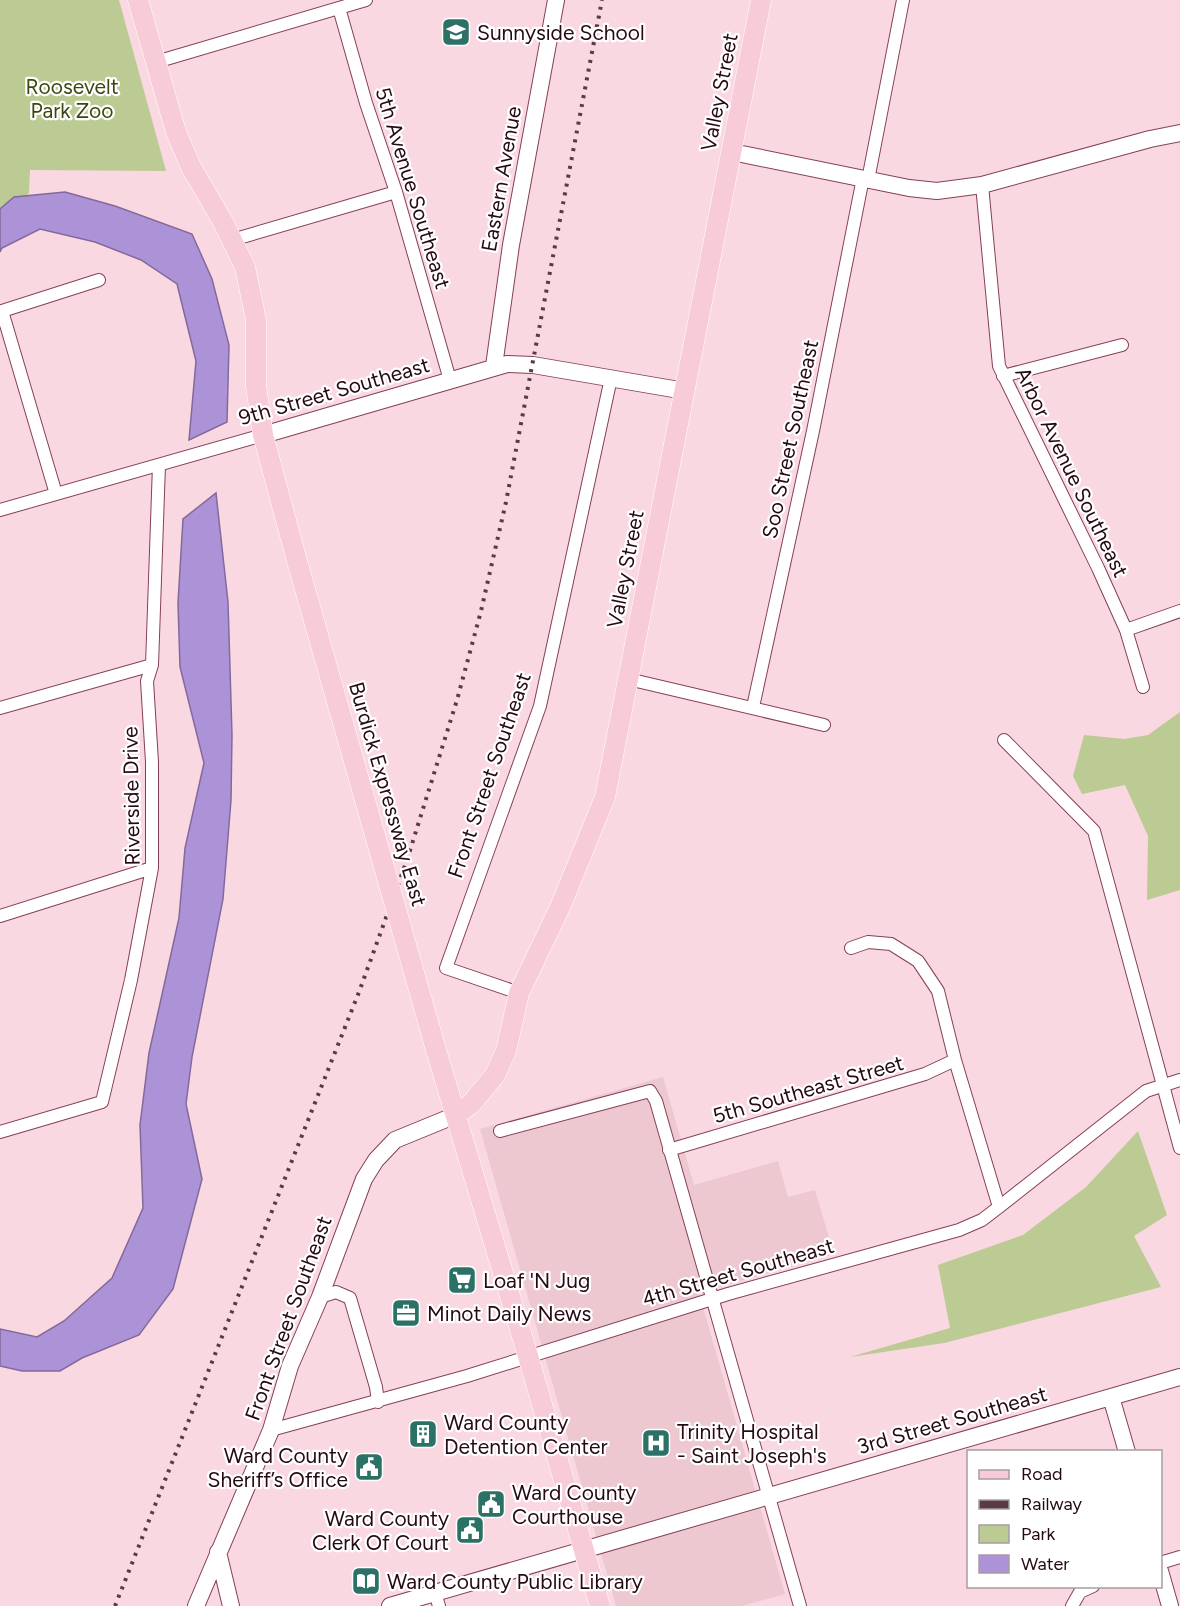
<svg xmlns="http://www.w3.org/2000/svg" width="1180" height="1606" font-family="Figtree,sans-serif">
<style>
.built{fill:#edc8d1}
.green{fill:#bbcb93}
.water{fill:#ac92d7;stroke:#84699c;stroke-width:1.5}
.lines{fill:none;stroke-linecap:round;stroke-linejoin:round}
.minor-casing{stroke:#854056;stroke-width:14}
.tertiary-casing{stroke:#854056;stroke-width:18}
.primary-casing{stroke:#fff;stroke-width:21}
.minor{stroke:#fff;stroke-width:12}
.tertiary{stroke:#fff;stroke-width:16}
.primary{stroke:#f8cbd8;stroke-width:20}
.rail{stroke:#583b44;stroke-width:4;stroke-dasharray:3 6;stroke-linecap:butt}
.primary-bridge-casing{stroke:#fff;stroke-width:21;stroke-linecap:butt}
.primary-bridge{stroke:#f8cbd8;stroke-width:20}
.labels{text-anchor:middle;dominant-baseline:central;stroke-width:4.5;stroke-linejoin:round;paint-order:stroke}
.poi-label{font-size:21px;fill:#250a13;stroke:#fff;text-anchor:start}
.park-label{font-size:21px;fill:#3b470f;stroke:#fff}
.street-label{font-size:21px;fill:#250a13;stroke:#fff}
</style>
<rect width="100%" height="100%" fill="#fad8e1"/>
<!-- built -->
<path class="built" d="M663,1077L694,1185L778,1161L788,1197L815,1190L834,1254L699,1293L785,1594L742,1606H616L480,1129Z"/>
<!-- green -->
<path class="green" d="M0,0H119L166,171L30,170L29,193L0,223Z
M1180,712V890L1147,900L1148,836L1125,785L1082,794L1073,776L1084,735L1124,739L1148,735Z
M1138,1131L1167,1215L1134,1236L1161,1287L944,1343L850,1357L950,1328L938,1265L1023,1235L1086,1187Z"/>
<!-- water -->
<path class="water" d="M65,192L115,206L192,234L212,279L229,345L227,422L189,440L196,361L177,284L141,260L95,242L40,229L2,248L0,252V209L14,197Z
M216,493L228,602L232,735L231,800L223,899L192,1057L186,1104L202,1179L173,1289L139,1335L82,1358L60,1371H22L0,1366V1329L37,1337L64,1321L112,1278L143,1208L140,1125L149,1053L179,918L185,848L204,763L180,667L178,603L183,519Z"/>
<g class="lines">
<!-- minor casing -->
<g class="minor-casing">
<path id="minor" d="M339,8L366,103L396,192L450,380
M156,62L366,0
M868,180L903,0
M982,185L999,366L1098,568L1126,630L1143,687
M232,240L396,192
M1003,376L1122,345
M56,494L2,311L99,280
M0,510L263,435
M1126,630L1180,611
M628,679L824,725
M753,707L813,431L863,178
M0,708L152,665
M1004,740L1094,831L1180,1148
M0,916L152,868
M851,948L868,942L891,944L918,961L938,991L955,1060L999,1207
M519,993L446,968L540,706L611,378
M500,1131L650,1091L656,1101L800,1606
M0,1132L102,1102L131,980L152,868V762L147,681L152,665L159,465
M669,1150L925,1074L955,1060
M320,1297L336,1292L350,1298L376,1387L378,1402
M271,1430L467,1376L728,1294L959,1230L982,1220L999,1207L1146,1091L1180,1080
M1160,1563L1180,1557
M435,1593L439,1606
M1072,1606L1080,1592L1093,1586"/>
</g>
<!-- tertiary casing -->
<g class="tertiary-casing">
<path id="tertiary" d="M732,152L909,188L937,191L982,185L1150,139L1180,133
M494,366L511,245L556,0
M263,435L507,364L533,365L685,391
M1111,1397L1127,1452
M218,1552L231,1606
M1160,1571L1170,1606
M196,1606L271,1430L290,1366L320,1297L364,1179L376,1160L395,1140L456,1115
M390,1606L1180,1377"/>
</g>
<!-- primary casing -->
<g class="primary-casing">
<path id="primary" d="M138,0L176,132L191,167L223,222L245,267L256,320V386L263,435L297,561
M436,1050L528,1356L600,1606
M456,1115L471,1104L495,1075L506,1051L519,993L561,905L605,797L761,0"/>
</g>
<!-- minor -->
<use href="#minor" class="minor"/>
<!-- tertiary -->
<use href="#tertiary" class="tertiary"/>
<!-- primary -->
<use href="#primary" class="primary"/>
<!-- rail -->
<path class="rail" d="M115,1606L359,992L407,860L457,700L481,611L506,502L602,0"/>
<!-- primary-bridge casing -->
<g class="primary-bridge-casing">
<path id="primary-bridge" d="M297,561L436,1050"/>
</g>
<!-- primary-bridge -->
<use href="#primary-bridge" class="primary-bridge"/>
</g>
<!-- icons -->
<defs>
<g id="school-square" transform="scale(1.5)"><rect x="-9" y="-9" width="18" height="18" rx="4" fill="#2b7166" stroke="#fff"/><path d="M0-5L7-2L0 1L-7-2ZM-4 1L0 2.5L4 1V4Q0 6-4 4Z" fill="#fff"/></g>
<g id="supermarket-square" transform="scale(1.5)"><rect x="-9" y="-9" width="18" height="18" rx="4" fill="#2b7166" stroke="#fff"/><path d="M-6-5.5h2.5l.6 2H6L4.5 2H-2.5L-4.4-4H-6ZM-1.5 3.2a1.3 1.3 0 1 0 .1 0ZM3 3.2a1.3 1.3 0 1 0 .1 0Z" fill="#fff"/></g>
<g id="office-square" transform="scale(1.5)"><rect x="-9" y="-9" width="18" height="18" rx="4" fill="#2b7166" stroke="#fff"/><path d="M-6-3h4V-5.5h4V-3h4V5H-6ZM-1-4.5V-3h2v-1.5ZM-6 0V1H6V0Z" fill="#fff"/></g>
<g id="building-square" transform="scale(1.5)"><rect x="-9" y="-9" width="18" height="18" rx="4" fill="#2b7166" stroke="#fff"/><path d="M-4-6H4V6H1V3H-1V6H-4ZM-2.5-4.3h1.7v1.8h-1.7ZM.8-4.3h1.7v1.8H.8ZM-2.5-1h1.7V.8h-1.7ZM.8-1h1.7V.8H.8Z" fill="#fff"/></g>
<g id="hospital-square" transform="scale(1.5)"><rect x="-9" y="-9" width="18" height="18" rx="4" fill="#2b7166" stroke="#fff"/><path d="M-5-5h3v3.5h4V-5h3V5h-3V1.5h-4V5h-3Z" fill="#fff"/></g>
<g id="civic-square" transform="scale(1.5)"><rect x="-9" y="-9" width="18" height="18" rx="4" fill="#2b7166" stroke="#fff"/><path d="M-.6-6.5H3V-4.5H.6V-3L4-1V1h2V6H-6V1h2V-1L-.6-3ZM-1.2 2.5V6h2.4V2.5Z" fill="#fff"/></g>
<g id="library-square" transform="scale(1.5)"><rect x="-9" y="-9" width="18" height="18" rx="4" fill="#2b7166" stroke="#fff"/><path d="M-6-4Q-3-5.5-.7-3.5V5Q-3 3-6 4ZM6-4Q3-5.5 .7-3.5V5Q3 3 6 4Z" fill="#fff"/></g>
</defs>
<g fill-rule="evenodd">
<use href="#school-square" x="456" y="32"/>
<use href="#supermarket-square" x="462" y="1280"/>
<use href="#office-square" x="406" y="1313"/>
<use href="#building-square" x="423" y="1434"/>
<use href="#hospital-square" x="656" y="1443"/>
<use href="#civic-square" x="369" y="1467"/>
<use href="#civic-square" x="491" y="1504"/>
<use href="#civic-square" x="470" y="1530"/>
<use href="#library-square" x="366" y="1581"/>
</g>
<g class="labels">
<!-- poi labels -->
<g class="poi-label">
<text x="477" y="32">Sunnyside School</text>
<text x="483" y="1280">Loaf 'N Jug</text>
<text x="427" y="1313">Minot Daily News</text>
<text x="444" y="1422">Ward County<tspan x="444" dy="24">Detention Center</tspan></text>
<text x="677" y="1431">Trinity Hospital<tspan x="677" dy="24">- Saint Joseph's</tspan></text>
<text x="348" y="1455" text-anchor="end">Ward County<tspan x="348" dy="24">Sheriff’s Office</tspan></text>
<text x="512" y="1492">Ward County<tspan x="512" dy="24">Courthouse</tspan></text>
<text x="449" y="1518" text-anchor="end">Ward County<tspan x="449" dy="24">Clerk Of Court</tspan></text>
<text x="387" y="1581">Ward County Public Library</text>
</g>
<!-- park labels -->
<g class="park-label">
<text x="72" y="86">Roosevelt<tspan x="72" dy="24">Park Zoo</tspan></text>
</g>
<!-- street labels -->
<g class="street-label">
<text transform="translate(719 92) rotate(-79)">Valley Street</text>
<text transform="translate(501 179) rotate(-80)">Eastern Avenue</text>
<text transform="translate(413 188) rotate(73)">5th Avenue Southeast</text>
<text transform="translate(334 391) rotate(-16)">9th Street Southeast</text>
<text transform="translate(790 439) rotate(-78)">Soo Street Southeast</text>
<text transform="translate(1072 472) rotate(64)">Arbor Avenue Southeast</text>
<text transform="translate(625 569) rotate(-79)">Valley Street</text>
<text transform="translate(489 775) rotate(-71)">Front Street Southeast</text>
<text transform="translate(388 794) rotate(74)">Burdick Expressway East</text>
<text transform="translate(131 796) rotate(-91)">Riverside Drive</text>
<text transform="translate(808 1089) rotate(-16)">5th Southeast Street</text>
<text transform="translate(738 1272) rotate(-16)">4th Street Southeast</text>
<text transform="translate(288 1318) rotate(-70)">Front Street Southeast</text>
<text transform="translate(952 1420) rotate(-16)">3rd Street Southeast</text>
</g>
</g>
<!-- legend -->
<rect x="967" y="1450" width="195" height="138" fill="#ffffff" stroke="#a89da1" stroke-width="1.5"/>
<rect x="979" y="1470" width="30" height="9" fill="#f8cbd8" stroke="#a89da1" stroke-width="1.5"/>
<text x="1021" y="1480" font-size="18" fill="#250a13">Road</text>
<rect x="979" y="1500" width="30" height="9" fill="#583b44" stroke="#a89da1" stroke-width="1.5"/>
<text x="1021" y="1510" font-size="18" fill="#250a13">Railway</text>
<rect x="979" y="1525" width="30" height="18" fill="#bbcb93" stroke="#a89da1" stroke-width="1.5"/>
<text x="1021" y="1540" font-size="18" fill="#250a13">Park</text>
<rect x="979" y="1555" width="30" height="18" fill="#ac92d7" stroke="#a89da1" stroke-width="1.5"/>
<text x="1021" y="1570" font-size="18" fill="#250a13">Water</text>
</svg>
